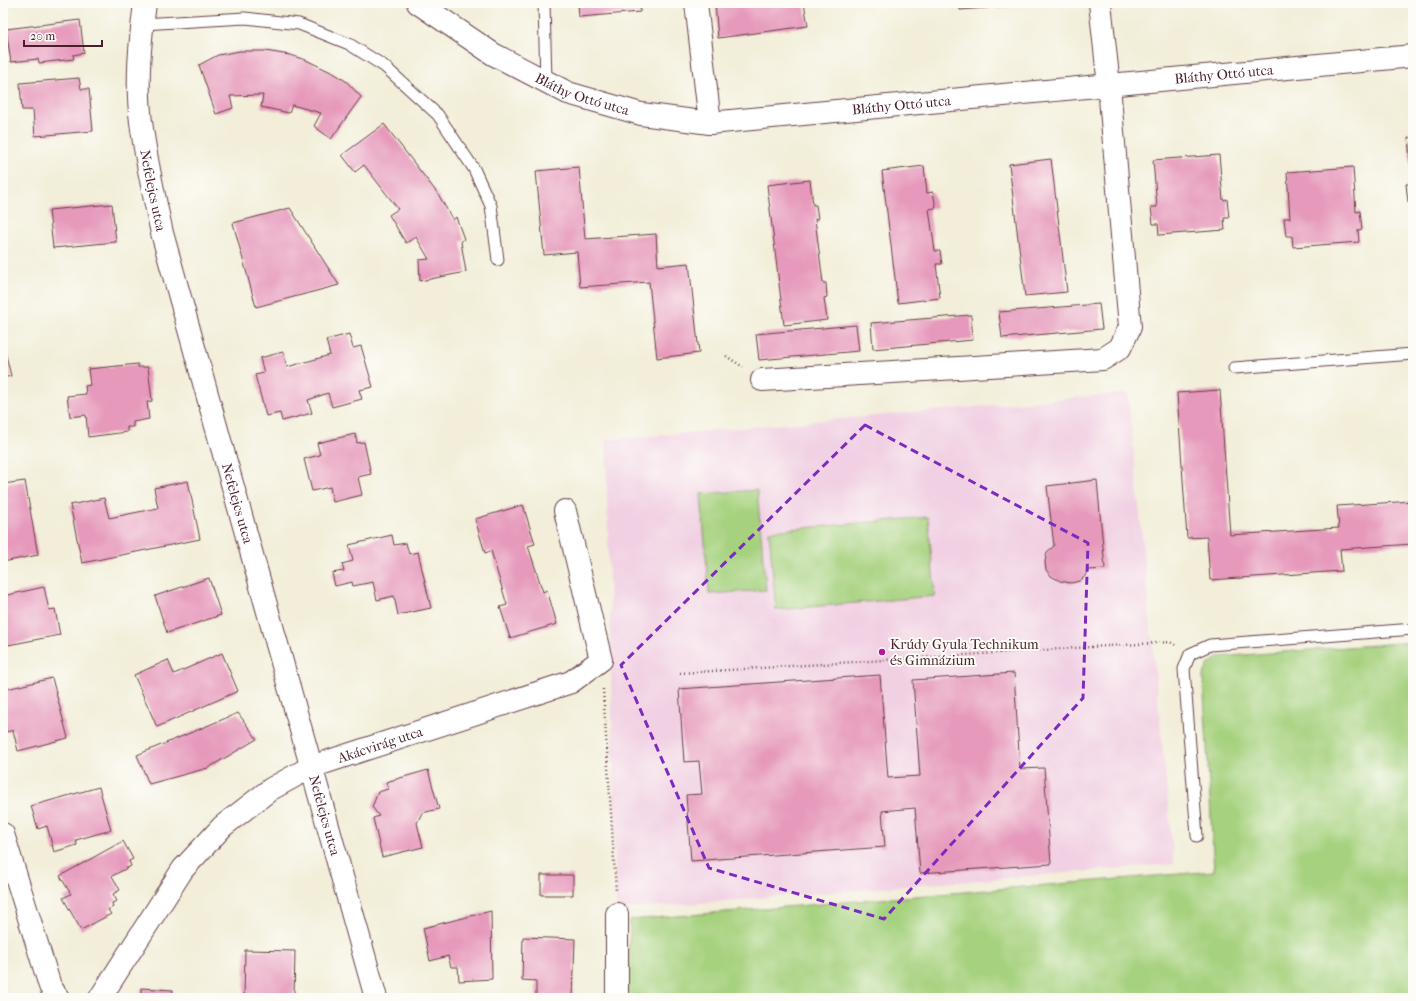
<svg xmlns="http://www.w3.org/2000/svg" width="1416" height="1001" font-family="'IM FELL French Canon',serif">
<style>
.built{fill:#f1d0e3}
.green{fill:#a6d17e;stroke:#787854}
.building{fill:#e699bb}
.lines{fill:none;stroke-linecap:round;stroke-linejoin:round}
.service-casing{stroke:#633e45;stroke-width:13}
.minor-casing{stroke:#633e45;stroke-width:24}
.path{stroke:#633e45;stroke-width:2.5;stroke-dasharray:1 3;stroke-linecap:butt}
.service{stroke:#fff;stroke-width:11}
.minor{stroke:#fff;stroke-width:22}
.marked{fill:none;stroke:#7b2cbf;stroke-width:3;stroke-dasharray:8 5;stroke-linejoin:round}
.poi-dot{fill:#b5179e;stroke:#fdfcf7;stroke-width:1.5}
.labels{text-anchor:middle;dominant-baseline:central;stroke-width:4;stroke-linejoin:round;paint-order:stroke}
.street-label{font-size:14px;fill:#4a1f2b;stroke:#fdfcf7}
.poi-label{font-size:14px;fill:#4a1f2b;stroke:#fdfcf7;text-anchor:start}
</style>
<rect width="100%" height="100%" fill="#fdfcf7"/>
<filter id="ink" filterUnits="userSpaceOnUse"><feTurbulence type="fractalNoise" baseFrequency=".025" numOctaves="2"/><feDisplacementMap in="SourceGraphic" scale="8" xChannelSelector="R" yChannelSelector="G"/><feConvolveMatrix kernelMatrix="1 2 1 2 8 2 1 2 1" color-interpolation-filters="sRGB"/></filter>
<filter id="wash" filterUnits="userSpaceOnUse"><feTurbulence type="fractalNoise" baseFrequency=".012" numOctaves="4" result="noise"/><feDisplacementMap in="SourceGraphic" scale="16" xChannelSelector="R" yChannelSelector="G"/><feGaussianBlur stdDeviation="0.9" result="paint"/><feColorMatrix in="noise" values="0 0 0 0 0 0 0 0 0 0 0 0 0 0 0 0 0 1.4 0 .05"/><feComposite in="paint" operator="in"/></filter>
<g filter="url(#wash)">
<rect width="100%" height="100%" fill="#f2eed9"/>
<!-- built -->
<path class="built" d="M1128,393L1174,864L616,910L606,440Z"/>
<!-- green -->
<path class="green" d="M757,490L766,590L709,594L701,494Z
M928,517L935,596L776,610L769,531Z
M1413,642V998H627L630,920L1214,871L1203,677L1208,665L1218,657Z"/>
<g id="blocks">
<!-- building -->
<path class="building" d="M578,3H640V12L579,17Z
M715,3H804L808,26L718,38Z
M960,3H1034V4L960,10Z
M80,20L84,53L73,55L74,59L39,63L38,59L11,62L6,29Z
M240,51H265L290,55L306,60L335,74L347,82L361,97L331,139L314,126L321,113L292,105L289,113L261,107L263,95L230,96L233,108L216,114L199,65L218,55Z
M79,78L81,89H89L93,131L35,136L33,110H22L20,83Z
M384,124L438,194L453,220L456,217L464,239L461,242L466,272L420,281L419,260L429,259L416,237L406,243L389,215L398,209L364,165L355,172L342,155Z
M1413,137V180H1412L1408,138Z
M1219,155L1223,200L1227,199L1229,218H1224L1225,230L1159,235L1158,224H1153L1151,207H1157L1153,160Z
M1051,159L1067,292L1025,296L1009,164Z
M924,166L927,193L933,192L936,208L929,209L935,251H940L942,264H936L940,298L898,303L882,171Z
M579,167L585,239L656,234L658,266L689,263L699,353L657,358L649,282L580,287L577,252L544,255L536,171Z
M1353,167L1356,212L1360,211L1362,229L1358,230L1359,242L1293,247L1292,236H1286L1284,218H1290L1287,172Z
M810,180L813,205H816L818,219H815L823,283H826L827,297L824,298L827,320L784,325L767,185Z
M1406,184H1413V202H1408Z
M112,204L116,242L53,248L49,210Z
M290,208L339,285L256,307L233,223Z
M1099,304L1102,329L1002,338L999,312Z
M971,315L973,340L873,349L871,323Z
M856,325L859,351L759,360L756,334Z
M349,334L353,348L361,346L373,387L359,390L362,399L332,407L328,393L308,400L312,413L282,421L280,413L266,416L255,375L264,373L260,358L283,352L287,367L309,361L330,355L326,340Z
M5,351L11,376L3,378V352Z
M138,364V367H148L152,401L147,402L149,419L133,422V427H127V432L88,437L86,415L70,417L67,396L86,394L85,386L90,385L88,369Z
M1220,390L1230,535L1339,528L1337,506L1413,501V544L1340,549L1342,571L1210,580L1207,537L1187,538L1177,393Z
M355,434L357,443L364,442L371,474L358,477L362,495L333,502L330,487L312,491L304,459L320,455L317,443Z
M1097,480L1105,569L1088,570L1085,576L1080,581L1071,583L1060,581L1051,576L1046,570L1045,562L1047,552L1054,546L1047,486Z
M25,481L38,555L3,562V484Z
M188,481L200,539L82,563L70,505L104,498L109,518L158,508L154,488Z
M523,505L535,544L528,546L543,592L547,590L557,624L510,638L500,607L507,605L491,551L485,553L475,519Z
M392,535L394,545L406,543L409,554L418,552L431,608L398,615L394,596L377,600L373,582L353,586L352,582L335,586L332,573L344,571L342,564L353,561L349,545Z
M209,578L221,615L167,633L155,596Z
M44,587L49,610L55,609L60,635L3,646V596Z
M222,653L238,691L157,727L134,675L168,660L174,674Z
M1014,673L1020,769L1044,768L1051,864L920,873L915,808L882,811L885,847L691,861L686,795L702,794L699,761L684,762L679,689L880,675L888,778L920,776L913,680Z
M52,678L68,738L18,751L13,730L7,732L3,718V690Z
M238,713L257,739L208,768L149,784L137,755Z
M428,770L439,809L422,813L417,823L423,847L382,857L373,818L379,816L372,807L378,792L388,789L386,782Z
M99,787L111,830L76,840L77,845L54,852L47,826L38,829L31,806Z
M123,841L133,859L129,861L131,866L112,876L120,890L113,894L117,901L112,903L113,907L108,910L111,914L81,930L63,898L71,894L60,876Z
M541,875H573V895H541Z
M491,911L492,979L459,981L458,967H451L448,956L430,961L423,928Z
M523,937L575,939L573,998H536V981L522,980Z
M245,950L295,951L294,998H244Z
M141,988L173,990L172,998H141Z"/>
</g>
</g>
<g filter="url(#ink)">
<use href="#blocks" fill-opacity="0" stroke="#633e45" stroke-width="1"/>
<g class="lines">
<!-- service casing -->
<g class="service-casing">
<path id="service" d="M544,3L546,82
M142,24L245,18L299,24L349,44L384,66L438,115L474,169L491,206L498,260
M1234,368L1413,354
M1197,836L1184,669L1190,654L1210,645L1413,629"/>
</g>
<!-- minor casing -->
<g class="minor-casing">
<g id="minor">
<path id="s1" d="M145,3C140,42 136,83 141,122C146,160 154,196 162,233L376,998"/>
<path id="s2" d="M418,3L493,54L568,93L641,114L710,123L1413,56"/>
<path d="M696,3L710,123"/>
<path d="M762,380L1103,359L1120,348L1130,327L1109,86L1100,3"/>
<path d="M3,834L50,986L58,998"/>
<path id="s3" d="M100,998L183,869L223,826L271,789L311,767L571,682L601,660L565,511"/>
<path d="M617,998V914"/>
</g>
</g>
<!-- path -->
<path class="path" d="M726,356L743,367
M680,673L1170,642L1175,645
M603,689L616,891"/>
<!-- service -->
<use href="#service" class="service"/>
<!-- minor -->
<use href="#minor" class="minor"/>
</g>
</g>
<!-- marked area -->
<path class="marked" d="M865,425L1088,543L1083,698L884,919L709,868L621,665Z"/>
<!-- markers -->
<circle class="poi-dot" cx="882" cy="652" r="4"/>
<g class="labels">
<!-- street labels -->
<g class="street-label">
<text stroke="none"><textPath href="#s2" startOffset="837">Bláthy Ottó utca</textPath></text>
<text stroke="none"><textPath href="#s2" startOffset="189">Bláthy Ottó utca</textPath></text>
<text stroke="none"><textPath href="#s2" startOffset="513">Bláthy Ottó utca</textPath></text>
<text stroke="none"><textPath href="#s1" startOffset="189">Nefelejcs utca</textPath></text>
<text stroke="none"><textPath href="#s1" startOffset="513">Nefelejcs utca</textPath></text>
<text stroke="none"><textPath href="#s3" startOffset="391">Akácvirág utca</textPath></text>
<text stroke="none"><textPath href="#s1" startOffset="837">Nefelejcs utca</textPath></text>
</g>
<!-- poi labels -->
<g class="poi-label">
<text x="890" y="644">Krúdy Gyula Technikum<tspan x="890" dy="16">és Gimnázium</tspan></text>
</g>
</g>
<!-- margin -->
<rect width="1416" height="1001" fill="none" stroke="#fdfcf7" stroke-width="16"/>
<!-- scale -->
<path d="M24 40v6h78v-6" fill="none" stroke="#4a1f2b" stroke-width="2"/>
<text x="30" y="40" font-size="12" fill="#4a1f2b" stroke="#fdfcf7" stroke-width="3" paint-order="stroke">20 m</text>
</svg>
